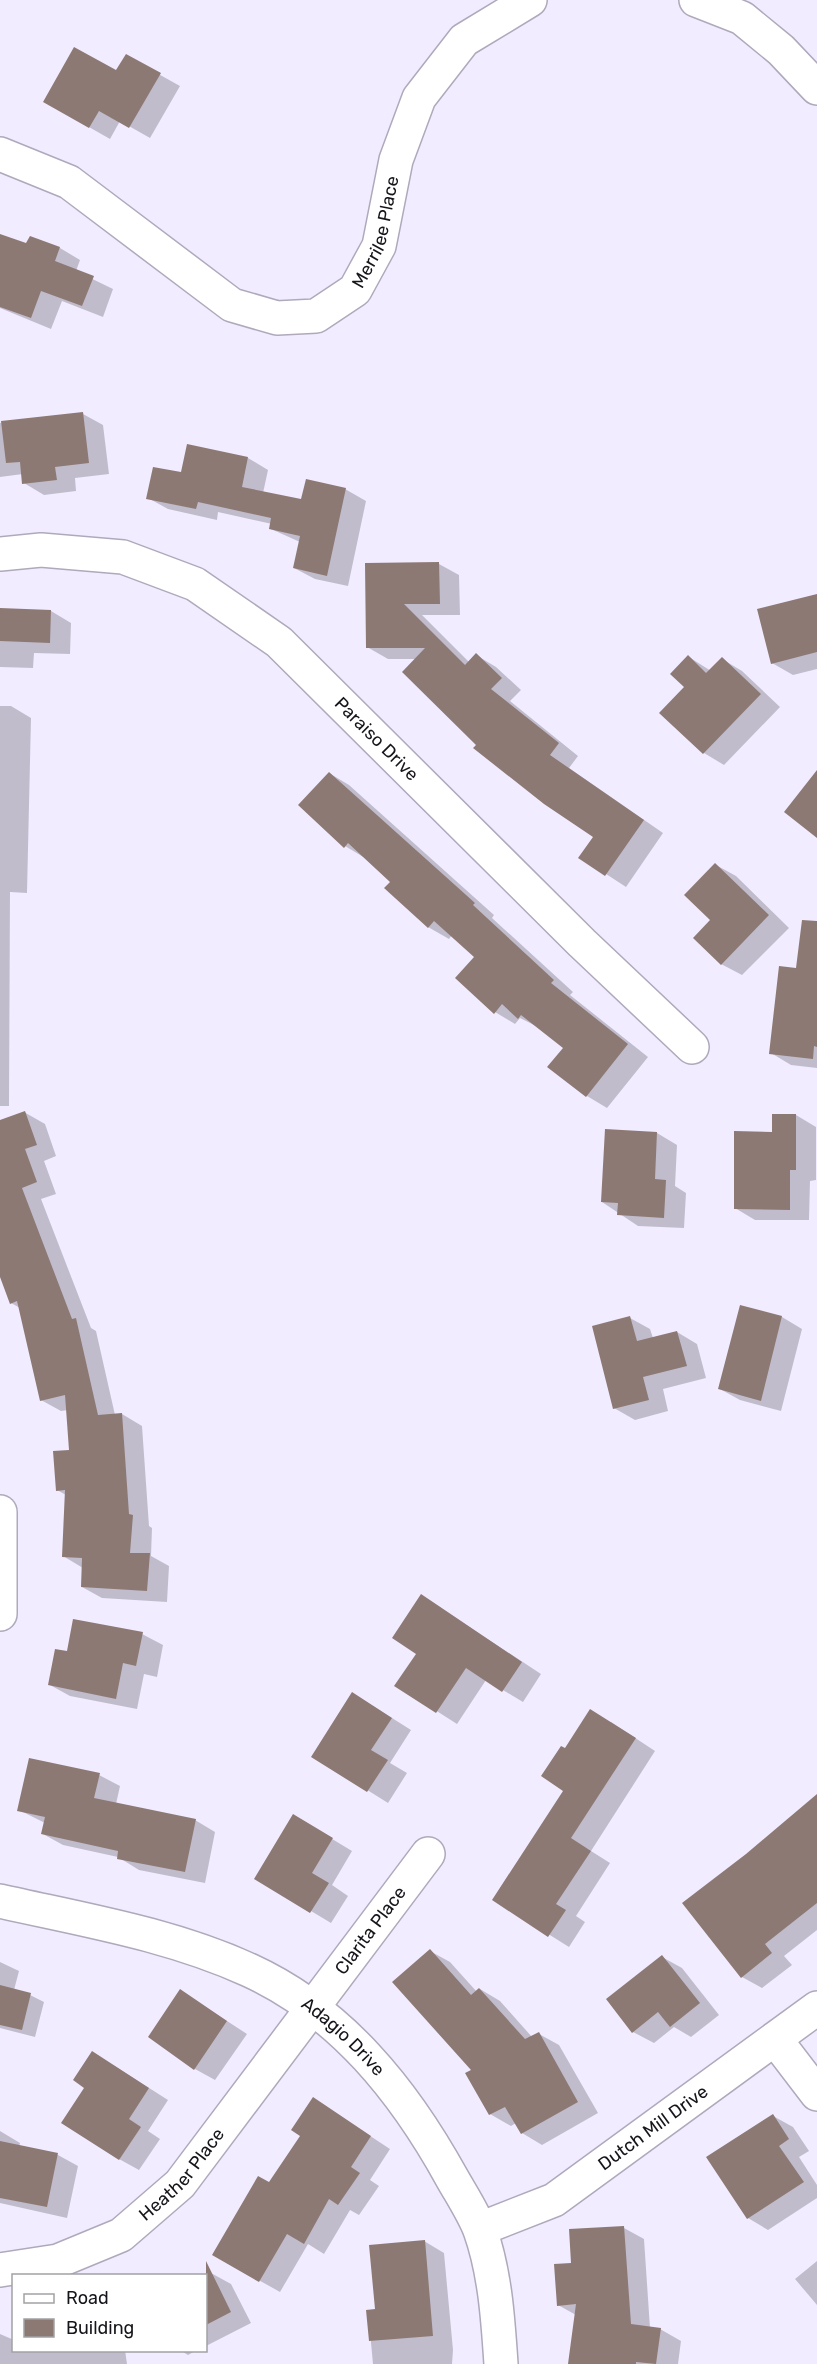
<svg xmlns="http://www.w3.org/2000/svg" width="817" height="2364" font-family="Rubik,sans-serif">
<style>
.shadow{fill:#0003}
.building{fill:#8d7974}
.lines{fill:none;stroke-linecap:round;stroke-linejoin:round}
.minor-casing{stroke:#afa9bb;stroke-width:36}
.minor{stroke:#fff;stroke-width:33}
.labels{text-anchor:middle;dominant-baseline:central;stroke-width:6;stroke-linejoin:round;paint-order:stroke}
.street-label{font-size:18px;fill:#17151b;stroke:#fff}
</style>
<rect width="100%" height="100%" fill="#f1ecff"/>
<!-- shadow -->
<path class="shadow" d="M126,56L180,86L150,138L120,121L110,139L45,102L117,72Z
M0,235L27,245L30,237L60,248L80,260L76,271L113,289L103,317L62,301L51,329L0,308Z
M83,414L103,425L109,474L75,478L76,491L44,495L24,483L23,474L0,477V423Z
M248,458L268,470L263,493L303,501L345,489L366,501L348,586L315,579L294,568L300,542L271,529L272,524L218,512L217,520L168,509L148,498L182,474Z
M439,564L459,575L460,615H422L469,662L476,655L496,667L521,690L510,701L578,756L569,768L663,833L626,887L580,857L595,837L478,745L417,659H388L367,647L366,565Z
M817,595V669L793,675L772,663Z
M0,609L51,611L71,623L70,654L34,653L33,668L0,667Z
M689,657L711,671L722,659L742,671L780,707L724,765L704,753L686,687Z
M0,706H11L31,718L27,893L10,892L9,1106H0Z
M329,773L349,785L494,915L492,918L573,992L570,995L648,1057L607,1108L587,1096L550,1067L565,1047L540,1028L520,1018L515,1024L495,1012L476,957L452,935L449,939L428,927L392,882L365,858L345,846Z
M716,865L736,876L789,928L742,975L721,964L712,920Z
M817,952V1068L791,1065L771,1053L798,970Z
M24,1112L45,1124L56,1156L44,1161L56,1194L41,1199L91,1328L96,1331L115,1415L122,1414L142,1426L149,1526L152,1528L151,1556L169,1566L167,1602L102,1598L82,1587L83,1568L63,1556L66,1495L57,1490L71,1451L68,1410L61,1411L41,1400L20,1308L11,1303L0,1274V1121Z
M796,1115L816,1127V1180L810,1181L809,1220H755L735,1208L774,1134Z
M657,1133L677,1145L675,1186L686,1193L684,1228L638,1226L602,1202Z
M741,1307L782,1317L802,1329L781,1411L740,1400L720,1389Z
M630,1318L650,1329L653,1338L677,1332L697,1344L706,1378L663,1389L668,1411L635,1420L614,1408Z
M422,1596L541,1674L523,1702L486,1680L457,1724L396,1685L418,1653Z
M142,1634L163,1645L157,1677L144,1674L137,1709L70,1696L50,1685L68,1653Z
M373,1706L411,1730L390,1763L407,1773L388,1803L313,1756Z
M611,1722L655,1751L591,1851L610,1863L576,1916L585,1922L569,1947L494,1900L565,1790V1750Z
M99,1775L120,1786L116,1804L195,1820L215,1832L205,1883L139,1870L118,1857L63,1845L43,1834L45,1823L19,1810Z
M817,1796V1930L784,1956L792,1965L762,1988L742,1977L747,1855Z
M314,1828L352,1851L332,1885L348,1896L331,1923L256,1878Z
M430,1951L450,1962L477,1992L480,1989L500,2001L532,2037L539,2034L559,2045L598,2113L542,2145L522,2133L516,2123L511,2126L490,2114Z
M662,1957L682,1968L719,2015L691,2037L674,2027L654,2043L633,2032Z
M0,1962L19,1971L14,1990L30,1995L44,2002L35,2037L0,2028Z
M181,1991L247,2034L215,2080L195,2069Z
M113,2065L168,2100L148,2131L160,2139L139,2170L119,2159Z
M314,2099L390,2149L370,2180L379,2186L359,2215L350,2210L324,2254L308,2244L280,2292L214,2255L269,2184L302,2136Z
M773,2116L793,2127L809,2151L799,2157L817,2185V2198L768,2230L748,2218Z
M0,2131L20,2143L19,2147L58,2155L78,2166L67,2218L0,2203Z
M624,2228L644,2239L650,2328L660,2329L681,2341L678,2364H570L576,2315L558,2305L573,2264Z
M424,2241L444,2253L453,2350L452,2364H373L368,2311H377Z
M817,2261V2305L795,2279Z
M211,2273L231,2284L251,2323L206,2346L205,2276Z
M0,2334L14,2340V2350H125L127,2364H0Z
M180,2350H197L188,2355Z"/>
<!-- building -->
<path class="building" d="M74,47L116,70L126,54L161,73L129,128L99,111L89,128L43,102Z
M0,234L26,243L30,236L60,247L55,261L94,276L82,306L41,291L31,318L0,307Z
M83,412L89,463L55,467L57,480L22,484L20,462L6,463L1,421Z
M187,444L248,457L242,487L301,499L306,479L346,488L327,576L293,568L300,536L269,529L271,518L198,502L196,509L146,499L153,467L181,472Z
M439,562L440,604H404L465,665L476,653L502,678L491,689L559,743L550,755L644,820L605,876L578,858L593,837L544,804L473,748L476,745L402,672L425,648H366L365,563Z
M817,594V652L771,664L757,609Z
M0,608L51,610L50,643L0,641Z
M688,655L706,673L722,657L761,694L703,754L659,713L684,687L670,674Z
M817,770V838L784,812Z
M329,772L475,903L473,905L554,980L551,983L628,1044L586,1097L547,1067L563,1048L521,1015L518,1019L502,1004L494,1014L455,978L474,957L434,921L428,928L384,888L390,882L348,843L344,848L298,805Z
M715,863L769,915L721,965L693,938L710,920L684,895Z
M802,920L817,921V1047L814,1046L813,1059L769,1054L779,966L796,968Z
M25,1111L37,1145L25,1149L37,1182L22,1188L72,1319L76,1318L98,1415L122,1413L129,1514L133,1515L130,1553H150L147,1591L81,1587L82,1558L62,1557L65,1490L56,1491L53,1451L69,1450L65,1395L40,1401L17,1301L10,1304L0,1277V1120Z
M772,1114H796V1170H790V1210L734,1209V1131L772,1132Z
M605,1129L657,1132L655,1179L666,1180L664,1218L617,1215L618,1203L601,1202Z
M740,1305L782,1316L761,1401L718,1389Z
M630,1316L637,1341L677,1331L687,1366L643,1377L649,1400L613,1409L592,1326Z
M421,1594L522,1662L502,1692L466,1668L436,1713L394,1686L416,1654L392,1638Z
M73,1619L143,1632L136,1666L123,1663L116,1699L48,1685L55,1649L67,1651Z
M352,1692L392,1718L371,1750L388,1760L367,1792L311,1757Z
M590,1709L636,1738L571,1838L591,1851L556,1904L566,1910L548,1937L492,1900L563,1791L541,1776L561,1746L565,1748Z
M29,1758L100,1773L94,1798L196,1819L185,1872L117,1859L118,1851L41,1834L45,1817L17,1811Z
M817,1794V1903L765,1944L772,1953L741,1978L682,1903L746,1854Z
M293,1814L333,1838L312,1873L329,1883L310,1913L254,1879Z
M430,1949L471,1995L479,1988L525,2039L539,2032L578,2102L521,2134L505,2107L489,2115L465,2073L471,2070L392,1982Z
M662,1955L700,2003L670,2027L658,2012L632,2033L606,1999Z
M0,1985L31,1993L22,2030L0,2025Z
M180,1989L227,2021L194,2070L148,2037Z
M92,2051L149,2088L129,2119L141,2127L119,2160L61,2123L84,2088L73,2080Z
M313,2097L371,2136L351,2167L360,2173L338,2205L329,2199L304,2244L287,2234L259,2282L212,2255L258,2176L269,2182L300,2136L291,2130Z
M773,2114L789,2139L779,2146L804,2182L747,2219L706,2157Z
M0,2141L58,2153L47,2207L0,2198Z
M624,2226L631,2324L661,2328L656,2364L636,2362V2364H568L576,2304L557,2306L554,2264L571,2263L569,2229Z
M425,2240L433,2336L369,2341L366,2310L375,2309L369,2245Z
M206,2261L231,2312L206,2325Z"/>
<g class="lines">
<!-- minor casing -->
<g class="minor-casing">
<g id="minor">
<path d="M696,0L742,18L781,50L817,88"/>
<path id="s1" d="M0,154L69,182L232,305L277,318L316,316L355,290L379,246L396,160L419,98L464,40L530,0"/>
<path id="s2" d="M0,554L41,550L123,557L195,584L279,642L582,943L692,1047"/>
<path d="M0,1512V1614"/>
<path id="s3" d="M0,1901C84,1920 170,1934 249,1970C341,2012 404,2091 452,2178C461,2194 473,2212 480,2230C495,2272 498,2319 501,2364"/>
<path d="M775,2039L817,2094"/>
<path id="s4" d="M480,2229L554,2200L817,2008"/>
<path id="s5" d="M0,2270L58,2261L121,2235L180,2184L428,1854"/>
</g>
</g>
<!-- minor -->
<use href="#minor" class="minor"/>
</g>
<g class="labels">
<!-- street labels -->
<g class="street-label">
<text stroke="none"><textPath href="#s1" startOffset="474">Merrilee Place</textPath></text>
<text stroke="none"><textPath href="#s2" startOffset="440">Paraiso Drive</textPath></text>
<text stroke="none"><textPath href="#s5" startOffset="522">Clarita Place</textPath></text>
<text stroke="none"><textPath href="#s3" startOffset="375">Adagio Drive</textPath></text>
<text stroke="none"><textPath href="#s4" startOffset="202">Dutch Mill Drive</textPath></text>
<text stroke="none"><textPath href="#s5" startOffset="213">Heather Place</textPath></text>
</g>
</g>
<!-- legend -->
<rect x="12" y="2274" width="195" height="78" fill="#ffffff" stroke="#a2a1a4" stroke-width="1.5"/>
<rect x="24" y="2294" width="30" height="9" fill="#ffffff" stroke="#a2a1a4" stroke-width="1.5"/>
<text x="66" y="2304" font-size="18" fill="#17151b">Road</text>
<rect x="24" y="2319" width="30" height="18" fill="#8d7974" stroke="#a2a1a4" stroke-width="1.5"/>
<text x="66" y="2334" font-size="18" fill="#17151b">Building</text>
</svg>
